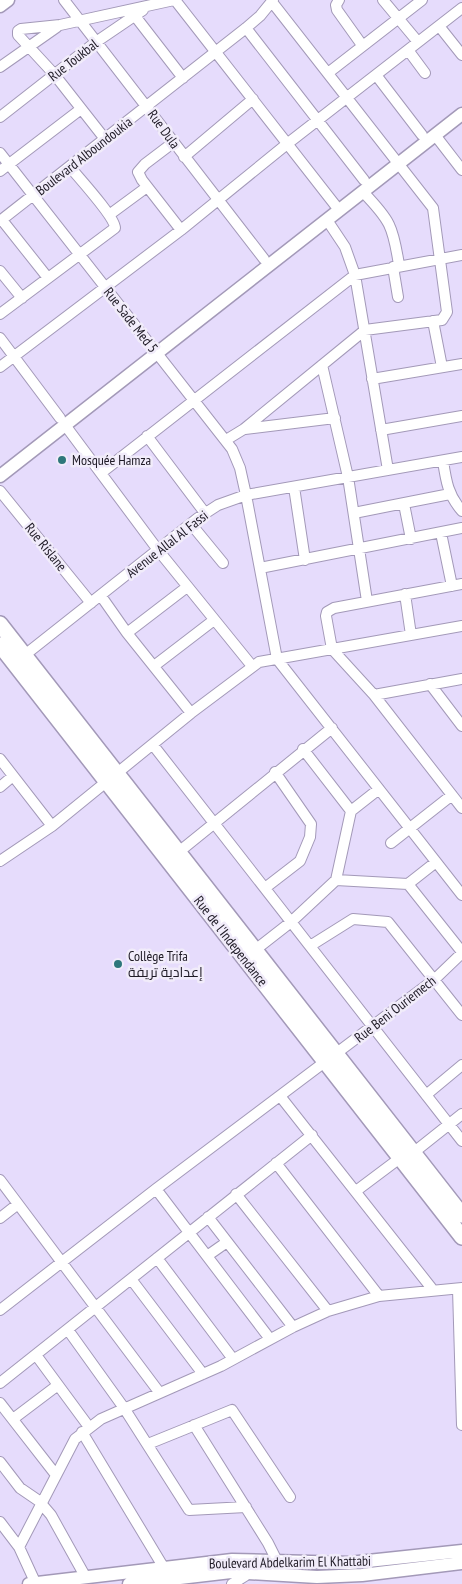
<svg xmlns="http://www.w3.org/2000/svg" width="462" height="1584" font-family="'PT Sans Narrow',Cairo,sans-serif">
<style>
.lines{fill:none;stroke-linecap:round;stroke-linejoin:round}
.minor-casing{stroke:#a399b8;stroke-width:12}
.tertiary-casing{stroke:#a399b8;stroke-width:15}
.secondary-casing{stroke:#a399b8;stroke-width:18}
.minor{stroke:#fff;stroke-width:10}
.tertiary{stroke:#fff;stroke-width:12}
.secondary{stroke:#fff;stroke-width:15}
.poi-dot{fill:#2e777b;stroke:#f1ecfa;stroke-width:2}
.labels{text-anchor:middle;dominant-baseline:central;stroke-width:5;stroke-linejoin:round;paint-order:stroke}
.street-label{font-size:14px;fill:#1e1a25;stroke:#f1ecfa}
.poi-label{font-size:14px;fill:#1e1a25;stroke:#f1ecfa;text-anchor:start}
</style>
<rect width="100%" height="100%" fill="#e6dcfc"/>
<g class="lines">
<!-- minor casing -->
<g class="minor-casing">
<path id="minor" d="M64,0L264,259
M175,0L339,210
M339,0L336,5L337,10L362,45
M383,0L418,42
M135,16L183,78
M439,26L462,55
M246,28L364,180
M408,50L425,73
M0,67L57,27
M328,73L422,0
M376,75L422,135
M0,117L96,42L143,10
M435,135L462,170
M105,139L54,74L18,35V31L21,29L60,25L174,0
M174,142L145,164L138,172L142,180L181,230
M0,153L232,449L240,468L246,495L277,659L462,895
M184,157L253,99
M0,171L81,109
M363,192C390,220 393,226 399,265
M109,215L147,187
M2,220L48,278
M327,220L345,247L355,275L388,470
M0,221L246,28L260,16L273,0
M393,267L398,297
M0,271L22,298
M0,314L115,228C115,217 79,178 70,167
M433,321L442,367
M0,338L60,418
M322,365L348,477L367,601
M0,367L181,230L287,144L462,8
M372,379L462,364
M65,425L158,550L252,666
M245,429L335,418
M381,430L462,416
M147,436L205,513
M226,440L244,429L365,330L442,320L447,312L433,208L272,2
M443,461C446,481 448,495 462,511
M101,473L355,275L462,255
M294,487L305,560
M0,491L91,603
M404,504L411,539
M354,513L450,494
M191,524L223,563
M441,533L452,586
M260,568L462,528
M462,584L334,608L327,612L326,616L332,649L374,695L462,808
M405,594L411,635
M101,596L127,633L191,713
M127,633L187,587
M21,658L198,518L218,505L246,495L462,457
M154,666L214,620
M430,684L462,726
M374,695L462,679
M153,745L462,1141
M303,749L351,811
M0,759L52,826
M0,787L13,776
M379,789L351,811L336,880L408,884L436,862
M391,843L452,795
M175,855L332,728
M0,861L52,826L191,713L259,662L462,626
M408,884L462,952
M265,888L300,861L310,837L311,824L275,772
M310,946L353,919L388,922L462,1015
M250,954L291,922L336,880
M426,1095L462,1065
M280,1096L433,1290
M413,1153L462,1114
M276,1163L379,1296
M0,1180L159,1392
M156,1189L270,1339
M356,1191L400,1158
M236,1194L328,1311
M208,1217L293,1327
M0,1218L18,1204
M207,1256L227,1242
M157,1258L233,1359
M131,1279L203,1374
M458,1289L462,1425
M0,1310L156,1189L435,979L462,953
M68,1330L124,1408L189,1510L246,1507
M36,1355L89,1427
M0,1383L312,1135
M0,1403L56,1475
M13,1419L58,1385
M194,1425L268,1543L277,1561
M82,1432L164,1568
M148,1444L232,1410L290,1497
M0,1462L20,1488L39,1501L51,1515L85,1576
M0,1522L19,1547L36,1584
M19,1547L75,1439L101,1419L221,1366L293,1327L328,1311L379,1296L462,1288
M232,1584L245,1576"/>
</g>
<!-- tertiary casing -->
<g class="tertiary-casing">
<path id="tertiary" d="M0,6L8,0
M0,476L462,114
M29,1584L232,1560L349,1563L462,1551
M129,1584L231,1572L317,1577L362,1575L462,1563"/>
</g>
<!-- secondary casing -->
<g class="secondary-casing">
<path id="secondary" d="M0,624L462,1215
M0,645L462,1237"/>
</g>
<!-- minor -->
<use href="#minor" class="minor"/>
<!-- tertiary -->
<use href="#tertiary" class="tertiary"/>
<!-- secondary -->
<use href="#secondary" class="secondary"/>
</g>
<!-- markers -->
<g class="poi-dot">
<circle cx="62" cy="460" r="5"/>
<circle cx="118" cy="964" r="5"/>
</g>
<g class="labels">
<!-- street labels -->
<g class="street-label">
<text transform="translate(73 60) rotate(-38)">Rue Toukbal</text>
<text transform="translate(164 129) rotate(54)">Rue Dula</text>
<text transform="translate(84 156) rotate(-38)">Boulevard Alboundoukia</text>
<text transform="translate(131 320) rotate(52)">Rue Sade Med 5</text>
<text transform="translate(167 544) rotate(-38)">Avenue Allal Al Fassi</text>
<text transform="translate(46 547) rotate(51)">Rue Rislane</text>
<text transform="translate(231 941) rotate(52)">Rue de l'Independance</text>
<text transform="translate(395 1009) rotate(-38)">Rue Beni Ouriemech</text>
<text transform="translate(290 1562) rotate(-1)">Boulevard Abdelkarim El Khattabi</text>
</g>
<!-- poi labels -->
<g class="poi-label">
<text x="72" y="460">Mosquée Hamza</text>
<text x="128" y="956">Collège Trifa<tspan x="128" dy="16">إعدادية تريفة</tspan></text>
</g>
</g>
</svg>
